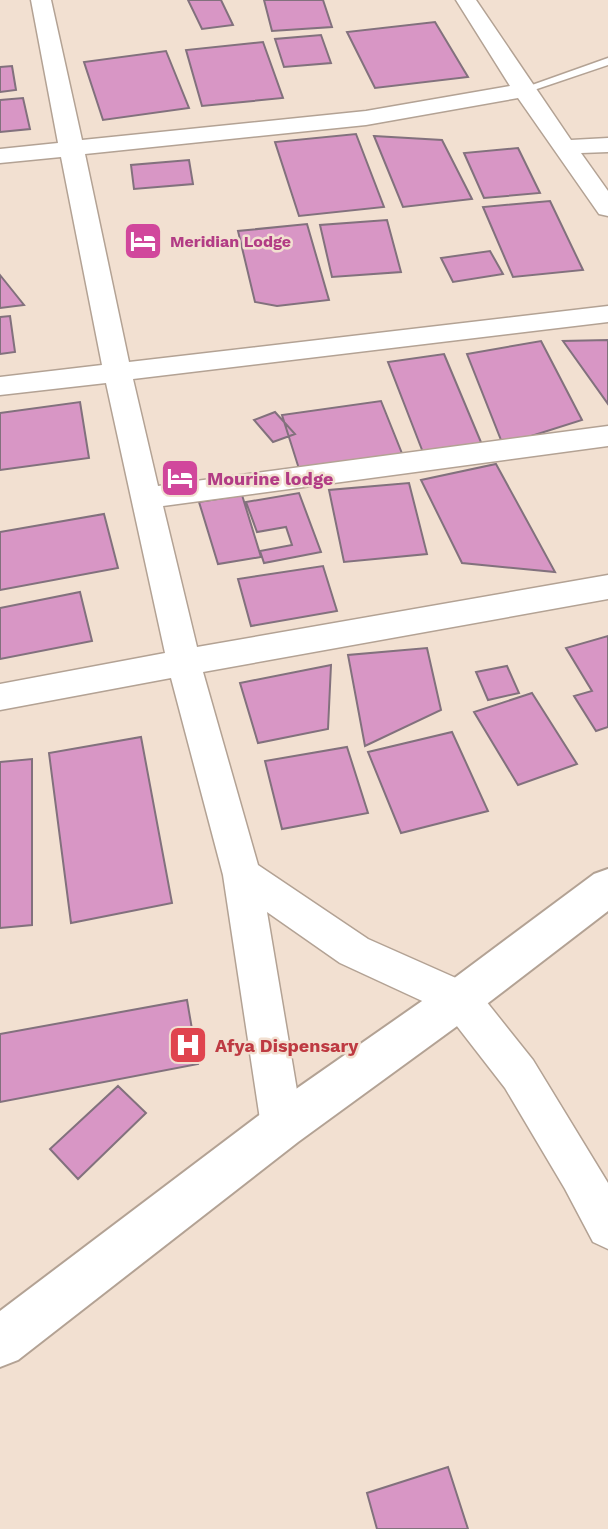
<svg xmlns="http://www.w3.org/2000/svg" width="608" height="1529" font-family="'Work Sans',sans-serif">
<style>
.building{fill:#d896c5;stroke:#82717d;stroke-width:2}
.lines{fill:none;stroke-linecap:round;stroke-linejoin:round}
.service-casing{stroke:#b3a294;stroke-width:3}
.minor-casing{stroke:#b3a294;stroke-width:3}
.tertiary-casing{stroke:#b3a294;stroke-width:4}
.service{fill:#fff;fill-rule:evenodd}
.minor{fill:#fff;fill-rule:evenodd}
.tertiary{fill:#fff;fill-rule:evenodd}
.labels{text-anchor:middle;dominant-baseline:central;stroke-width:5;stroke-linejoin:round;paint-order:stroke}
.far-hotel-label{font-size:16px;font-weight:bold;fill:#b23c85;stroke:#f2e0d1;text-anchor:start}
.hotel-label{font-size:18px;font-weight:bold;fill:#b23c85;stroke:#f2e0d1;text-anchor:start}
.health-label{font-size:18px;font-weight:bold;fill:#be3a42;stroke:#f2e0d1;text-anchor:start}
</style>
<rect width="100%" height="100%" fill="#f2e0d1"/>
<!-- building -->
<path class="building" d="M188,0H221L233,25L202,29Z
M264,0H323L332,27L272,31Z
M435,22L468,77L375,88L347,32Z
M321,35L331,63L284,67L275,39Z
M263,42L283,98L202,106L186,50Z
M166,51L189,108L103,120L84,62Z
M12,66L16,90L0,92V67Z
M23,98L30,129L0,132V100Z
M356,134L384,207L299,216L275,142Z
M374,136L442,140L472,199L403,207Z
M518,148L540,193L484,198L464,153Z
M189,160L193,184L134,189L131,165Z
M550,201L583,270L513,277L483,207Z
M387,220L401,272L332,277L320,225Z
M307,224L329,300L277,306L255,302L238,231Z
M490,251L503,274L453,282L441,258Z
M0,275L24,305L0,308Z
M10,316L15,352L0,354V317Z
M608,340V404L563,341Z
M541,341L582,420L503,445L467,354Z
M444,354L483,447L424,455L388,362Z
M381,401L403,456L300,472L282,415Z
M80,402L89,458L0,470V413Z
M275,412L295,434L273,442L254,420Z
M496,464L555,572L462,563L421,480Z
M409,483L427,554L344,562L329,490Z
M299,493L321,552L264,563L260,551L292,545L286,527L257,532L246,502Z
M242,495L261,557L218,564L199,502Z
M104,514L118,568L0,590V532Z
M323,566L337,611L251,626L238,579Z
M80,592L92,641L0,659V608Z
M608,636V727L596,731L574,696L592,691L566,648Z
M427,648L441,710L365,746L348,655Z
M331,665L328,729L258,743L240,683Z
M507,666L519,693L488,700L476,672Z
M532,693L577,764L518,785L474,712Z
M452,732L488,811L401,833L368,752Z
M141,737L172,903L71,923L49,753Z
M347,747L368,813L282,829L265,761Z
M32,759V925L0,928V762Z
M187,1000L198,1064L0,1102V1034Z
M118,1086L146,1113L78,1179L50,1149Z
M448,1467L468,1529H377L367,1493Z"/>
<g class="lines">
<!-- service casing -->
<g class="service-casing">
<path id="service" d="M608,58V65L528,92L518,90Z"/>
</g>
<!-- minor casing -->
<g class="minor-casing">
<path id="minor" d="M31,0H51L82,140L366,111L510,86L456,0H476L571,140L608,138V152L581,153L608,191V216L599,214L518,98L366,125L85,154L129,362L608,306V322L133,379L158,486L608,426V446L163,506L197,647L608,575V599L203,672L258,865L368,939L474,986L533,1060L608,1183V1249L593,1242L565,1189L505,1088L446,1012L340,963L267,912L303,1126L297,1140L282,1146L267,1140L261,1126L223,875L171,678L0,710V684L165,653L106,383L0,395V377L102,365L61,157L0,163V149L58,143Z"/>
</g>
<!-- tertiary casing -->
<g class="tertiary-casing">
<path id="tertiary" d="M608,869V911L475,1013L298,1142L18,1360L0,1367V1311L266,1110L445,985L594,874Z"/>
</g>
<!-- service -->
<use href="#service" class="service"/>
<!-- minor -->
<use href="#minor" class="minor"/>
<!-- tertiary -->
<use href="#tertiary" class="tertiary"/>
</g>
<!-- icons -->
<defs>
<g id="hotel-square" transform="scale(2.0125)"><rect x="-9" y="-9" width="18" height="18" rx="4" fill="#d1479c" stroke="#f2e0d1"/><path d="M-6-4.5h1.5V1H6V5H4.5V3h-9V5H-6ZM-4 0a1.8 1.8 0 1 1 3.6 0ZM.5 0V-2.5h3Q6-2.5 6 0Z" fill="#fff"/></g>
<g id="hospital-square" transform="scale(2.0125)"><rect x="-9" y="-9" width="18" height="18" rx="4" fill="#e0444e" stroke="#f2e0d1"/><path d="M-5-5h3v3.5h4V-5h3V5h-3V1.5h-4V5h-3Z" fill="#fff"/></g>
</defs>
<g fill-rule="evenodd">
<use href="#hotel-square" x="143" y="241"/>
<use href="#hotel-square" x="180" y="478"/>
<use href="#hospital-square" x="188" y="1045"/>
</g>
<g class="labels">
<!-- far-hotel labels -->
<g class="far-hotel-label">
<text x="170" y="241">Meridian Lodge</text>
</g>
<!-- hotel labels -->
<g class="hotel-label">
<text x="207" y="478">Mourine lodge</text>
</g>
<!-- health labels -->
<g class="health-label">
<text x="215" y="1045">Afya Dispensary</text>
</g>
</g>
</svg>
